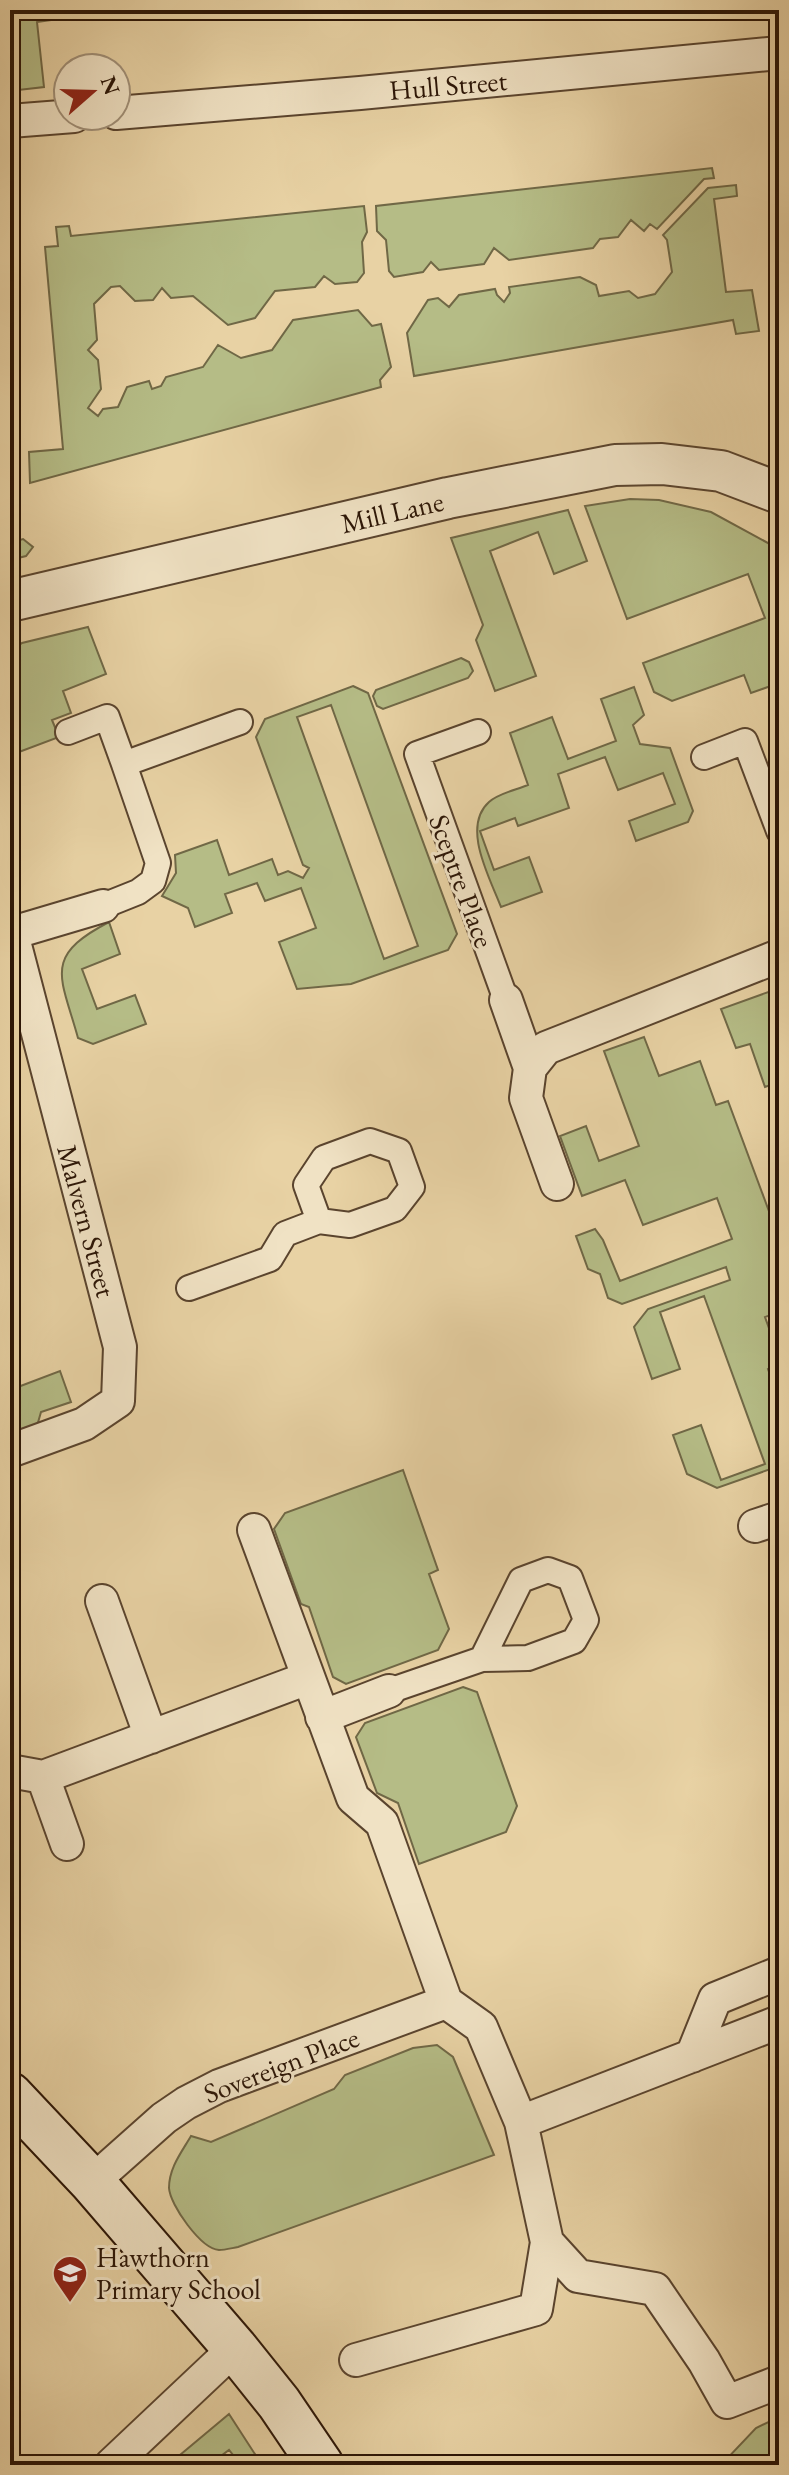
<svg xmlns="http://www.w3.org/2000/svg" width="789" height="2475" font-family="'EB Garamond',serif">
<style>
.green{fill:#b5bc86;stroke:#706846;stroke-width:2;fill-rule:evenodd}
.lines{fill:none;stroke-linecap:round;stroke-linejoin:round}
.pedestrian-casing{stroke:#5a442e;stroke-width:28}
.minor-casing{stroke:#5a442e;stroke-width:36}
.tertiary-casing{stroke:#5a442e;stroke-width:44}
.secondary-casing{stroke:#2b1506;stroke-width:48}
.pedestrian{stroke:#f0e2c4;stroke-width:24}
.minor{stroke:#f0e2c4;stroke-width:32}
.tertiary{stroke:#f0e2c4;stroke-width:40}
.secondary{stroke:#f0e2c4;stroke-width:44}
.labels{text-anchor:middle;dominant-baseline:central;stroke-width:6;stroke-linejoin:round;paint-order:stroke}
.street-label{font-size:28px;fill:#2b1506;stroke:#f0e2c4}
.poi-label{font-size:28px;fill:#2b1506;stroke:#f0e2c4;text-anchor:start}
</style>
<rect width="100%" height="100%" fill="#e8d2a4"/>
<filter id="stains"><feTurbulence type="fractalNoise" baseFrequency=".0025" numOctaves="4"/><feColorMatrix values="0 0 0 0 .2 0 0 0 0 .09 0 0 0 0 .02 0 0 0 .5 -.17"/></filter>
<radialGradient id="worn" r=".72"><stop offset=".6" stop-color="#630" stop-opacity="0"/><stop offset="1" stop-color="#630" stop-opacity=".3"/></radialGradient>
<!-- green -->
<path class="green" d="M10,10H51L52,20L37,22L44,87L10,91Z
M712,168L714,178L704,179L657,229L650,224L644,231L631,220L618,237L600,239L593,248L509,260L494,248L484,264L439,270L431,262L423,272L394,277L389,271L386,240L377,231L376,206Z
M736,185L737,196L714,199L726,292L752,290L759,331L736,334L733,320L414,376L407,333L428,300L438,298L449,307L459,295L495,289L497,295L504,302L510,293L509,287L580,277L596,285L599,296L629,291L638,298L655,294L672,272L667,240L663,235L708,188Z
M364,206L367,232L362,242L364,273L357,282L335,284L324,276L315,287L275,291L255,318L228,325L193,296L171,298L162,288L153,300L135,301L120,286L111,287L94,304L97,340L88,350L98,360L101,389L88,408L98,416L103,409L118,407L127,387L149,381L152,389L161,386L166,377L203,367L218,345L241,358L272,350L293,320L358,310L372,326L381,324L391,367L380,380L381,387L30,483L29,452L63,449L45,247L58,246L56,227L69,226L71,236Z
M630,499L659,500L711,512L779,549V683L751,693L744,675L672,701L654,692L643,663L765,618L748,574L627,619L585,506Z
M568,510L587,561L554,574L538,532L490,551L536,676L495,691L476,640L483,625L451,538Z
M23,539L33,547L26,556L10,560V543Z
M88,627L106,674L63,691L71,713L52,720L59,737L11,755L10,652L22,643Z
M461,658L469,662L473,671L468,678L383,709L377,706L373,696L376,690Z
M353,686L368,693L457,934L448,950L351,984L297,989L279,942L316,928L301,888L265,901L257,883L225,894L232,913L195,927L188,908L162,896L176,873L175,855L217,840L229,875L272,859L278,875L288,871L303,878L309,868L303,865L256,737L265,719ZM331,705L418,946L384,959L297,717Z
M634,687L644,715L633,725L640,744L670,748L693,811L688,822L636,841L629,821L675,804L663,773L618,790L605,757L558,774L569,808L518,826L515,818L480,831L494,870L529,857L542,892L501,907C490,878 461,827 489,802C499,793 516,790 528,785L510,733L552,717L568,759L616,741L601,699Z
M109,922L120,954L82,969L97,1009L135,995L146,1024L93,1044L78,1038C61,976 42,957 109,922Z
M774,990L779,991V1082L765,1087L750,1044L736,1048L721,1009Z
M644,1037L659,1076L700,1061L716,1105L728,1101L773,1222L779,1220V1312L765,1317L779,1356V1364L768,1369L779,1400V1466L717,1488L687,1474L673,1435L701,1425L721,1480L765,1464L704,1296L660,1312L680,1369L652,1379L634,1327L648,1309L730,1280L726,1267L622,1304L608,1298L600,1274L588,1269L576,1236L595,1229L603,1240L620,1281L732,1239L717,1198L643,1225L625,1180L582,1196L560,1136L586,1126L599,1161L639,1146L604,1051Z
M60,1371L71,1402L41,1412L37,1426L12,1436L10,1429V1390Z
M403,1470L438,1570L429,1574L449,1629L438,1650L346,1684L333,1677L309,1607L301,1604L274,1529L285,1513Z
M463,1687L477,1692L517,1806L506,1832L419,1864L398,1803L377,1793L356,1737L365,1723Z
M437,2045L453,2057L494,2155L238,2247C232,2248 225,2250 219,2250C201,2249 170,2205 169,2188C169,2168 181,2153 191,2136L211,2142L334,2089L345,2075L413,2048Z
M229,2414L262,2465H241L229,2450L209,2465H168Z
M779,2417V2465H717L723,2463L756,2428Z"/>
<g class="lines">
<!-- pedestrian casing -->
<g class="pedestrian-casing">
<path id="pedestrian" d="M68,732L107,717L124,764
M478,732L417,754L506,1000
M704,757L745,741L779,831
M103,906L138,892L153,881L158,863L124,764L240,722
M189,1288L270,1259L285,1234L319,1221L350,1225L395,1209L412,1187L399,1151L370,1141L324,1158L306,1185L319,1221
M389,1691L482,1659L528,1658L574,1641L586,1620L570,1578L548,1570L521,1580L482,1659"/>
</g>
<!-- minor casing -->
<g class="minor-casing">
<path id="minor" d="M116,113L360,93L779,53
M10,121L74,116
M10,926L120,1347L118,1401L84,1424L10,1451
M12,933L103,906
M506,1000L530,1068
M557,1184L526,1098L530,1068L546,1048L779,956
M755,1526L779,1518
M254,1530L353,1798L382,1823L446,2002L481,2027L521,2122L547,2242L578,2276L655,2289L704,2361L727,2402L779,2382
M102,1601L151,1737
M322,1717L389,1691
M10,1771L43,1777L308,1678
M43,1777L67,1844
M692,2056L715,1999L779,1973
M521,2122L779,2022
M92,2182L164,2118L186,2103L219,2086L446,2002
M356,2360L536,2309L547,2242
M111,2465L235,2348"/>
</g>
<!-- tertiary casing -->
<g class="tertiary-casing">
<path id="tertiary" d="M10,601L448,498L615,465L662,464L721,471L779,493"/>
</g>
<!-- secondary casing -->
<g class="secondary-casing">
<path id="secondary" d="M10,2095L92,2182L235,2348L279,2403L321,2465"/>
</g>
<!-- pedestrian -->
<use href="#pedestrian" class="pedestrian"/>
<!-- minor -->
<use href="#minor" class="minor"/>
<!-- tertiary -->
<use href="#tertiary" class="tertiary"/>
<!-- secondary -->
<use href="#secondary" class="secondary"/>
</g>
<!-- icons -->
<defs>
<g id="school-pin" transform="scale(1.8)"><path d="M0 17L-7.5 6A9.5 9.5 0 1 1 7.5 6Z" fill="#8f2418" stroke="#f0e2c4"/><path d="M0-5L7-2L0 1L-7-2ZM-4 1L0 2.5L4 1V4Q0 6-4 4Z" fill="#fff"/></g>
</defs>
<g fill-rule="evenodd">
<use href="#school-pin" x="70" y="2273"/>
</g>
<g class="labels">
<!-- street labels -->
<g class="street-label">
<text transform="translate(448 85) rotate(-5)">Hull Street</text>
<text transform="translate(392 512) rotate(-13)">Mill Lane</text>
<text transform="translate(462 881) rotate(70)">Sceptre Place</text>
<text transform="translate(87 1221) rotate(75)">Malvern Street</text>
<text transform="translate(281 2065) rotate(-21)">Sovereign Place</text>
</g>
<!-- poi labels -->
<g class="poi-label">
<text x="96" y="2257">Hawthorn<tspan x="96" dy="32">Primary School</tspan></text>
</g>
</g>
<!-- margin -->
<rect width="789" height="2475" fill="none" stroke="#e8d2a4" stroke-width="40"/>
<rect x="12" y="12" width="765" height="2451" fill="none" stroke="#2b1506" stroke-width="4"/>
<rect x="20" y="20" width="749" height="2435" fill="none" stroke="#2b1506" stroke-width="2"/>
<!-- north arrow -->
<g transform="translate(92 92) rotate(70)"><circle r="38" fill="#f0e2c4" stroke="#a19078" stroke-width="2"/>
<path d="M0-6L14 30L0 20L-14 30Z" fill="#8f2418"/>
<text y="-12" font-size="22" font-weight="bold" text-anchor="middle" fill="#2b1506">N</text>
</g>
<rect width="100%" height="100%" filter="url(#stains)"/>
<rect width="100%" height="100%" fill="url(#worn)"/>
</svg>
